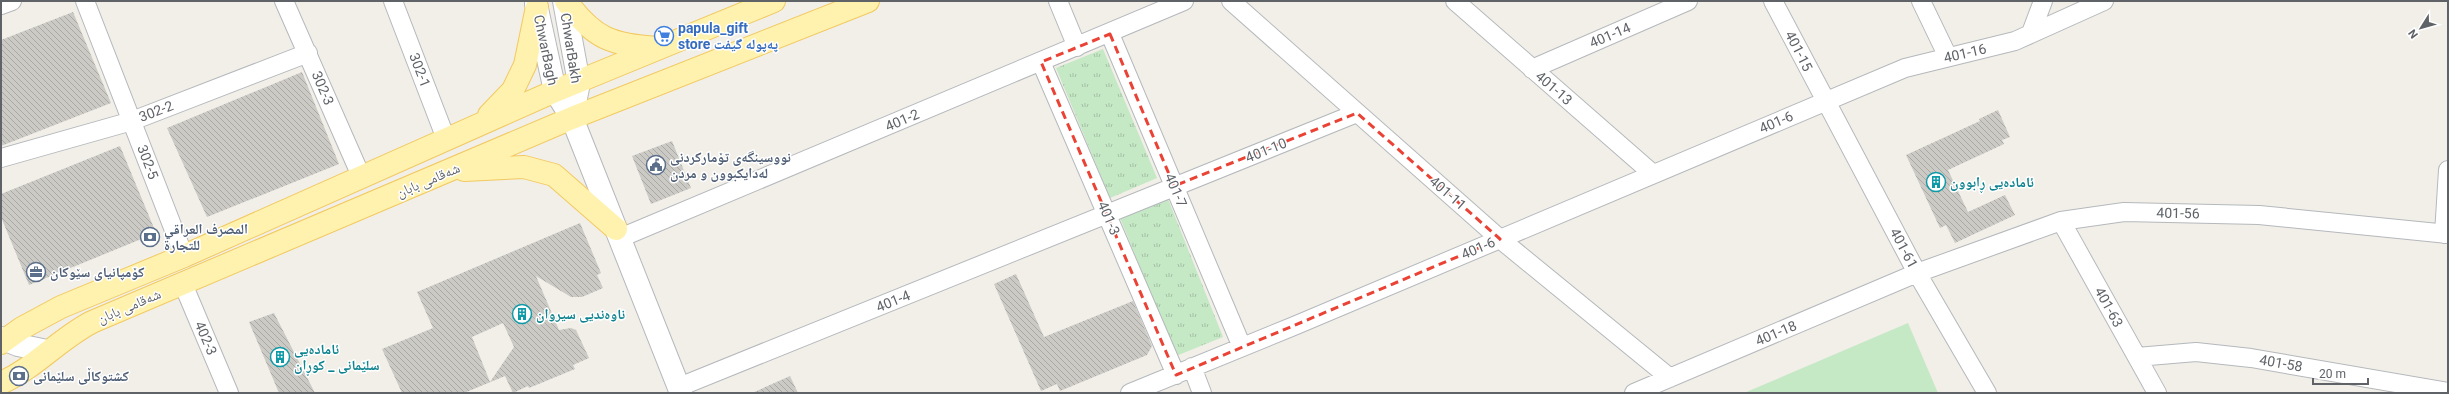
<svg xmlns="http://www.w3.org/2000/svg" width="2449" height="394" font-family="Roboto,'Noto Naskh Arabic',sans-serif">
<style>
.grass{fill:#c5e8c5}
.park{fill:url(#park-tufts)}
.building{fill:url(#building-back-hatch);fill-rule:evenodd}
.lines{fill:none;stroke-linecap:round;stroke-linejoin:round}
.minor-casing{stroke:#b5b8bc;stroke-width:20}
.tertiary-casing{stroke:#b5b8bc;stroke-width:24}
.secondary-casing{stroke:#b6babf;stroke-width:24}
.primary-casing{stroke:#f2c960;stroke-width:24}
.minor{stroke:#fff;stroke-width:18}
.tertiary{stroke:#fff;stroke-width:22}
.secondary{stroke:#fff;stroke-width:22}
.primary{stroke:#fff2af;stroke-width:22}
.marked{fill:none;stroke:#ea4335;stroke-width:3;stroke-dasharray:8 5;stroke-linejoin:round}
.labels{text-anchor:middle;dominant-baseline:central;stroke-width:3;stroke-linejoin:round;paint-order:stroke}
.shop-label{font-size:14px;font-weight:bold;fill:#366cbe;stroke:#fff;text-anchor:start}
.street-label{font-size:14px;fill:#5f6368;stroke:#fff}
.service-label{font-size:14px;font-weight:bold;fill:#4e5e75;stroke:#fff;text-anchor:start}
.culture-label{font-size:14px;font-weight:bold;fill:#0d838f;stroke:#fff;text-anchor:start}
</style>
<defs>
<pattern id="park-tufts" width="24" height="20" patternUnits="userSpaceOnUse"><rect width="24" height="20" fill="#c5e8c5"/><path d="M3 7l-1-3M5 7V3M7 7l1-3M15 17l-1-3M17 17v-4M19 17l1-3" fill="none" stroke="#a3c0a4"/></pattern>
<pattern id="building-back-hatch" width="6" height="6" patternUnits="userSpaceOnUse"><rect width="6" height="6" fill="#cccac5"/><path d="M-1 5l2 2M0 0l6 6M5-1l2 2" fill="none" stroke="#a9a8a4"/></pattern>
</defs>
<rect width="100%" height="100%" fill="#f1efe8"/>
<!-- grass -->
<path class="grass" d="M1908,323L1938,393H1744Z"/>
<!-- park -->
<path class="park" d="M1103,49L1157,178L1110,198L1056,68Z
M1168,199L1223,337L1176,356L1120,218Z"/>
<!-- building -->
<path class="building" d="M73,12L111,103L1,146V40Z
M302,72L339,164L207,217L167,128Z
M1998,110L2010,137L2002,140L2004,144L1948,170L1968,212L2005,195L2015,215L1955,243L1946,225L1940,228L1906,155L1980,121L1979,119Z
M672,141L691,188L651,204L632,156Z
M120,146L156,233L29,285L1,217V194Z
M580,223L601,273L597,275L603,288L582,297H571L536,276L559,330L571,328L576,330L589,358L573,365L575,369L529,388L528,386L513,393L505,376L464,393H402L382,349L433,328L417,292ZM503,323L514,347L490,382L472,337Z
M1016,274L1044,337L1133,301L1152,346L1147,355L1060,391L1057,384L1041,391L994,284Z
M274,313L315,393H279L249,322Z
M790,376L798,393H752Z"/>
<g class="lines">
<!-- minor casing -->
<g class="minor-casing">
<path id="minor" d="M85,1L184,256
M284,1L361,176
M393,1L446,139
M1058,1L1077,47
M1231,1L1500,239L1670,378
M1455,1L1653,174
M1773,1L1917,273L1987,393
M1921,1L1948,57
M1,5L12,1
M2031,33L2043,1
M1110,34L1242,347
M1041,62L1176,375
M1532,69L1688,1
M1,158L132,121L308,53
M2061,221L2157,393
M2444,234L2448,170
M620,238L1184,1
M183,284L229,393
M2137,357L2196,352L2251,358L2448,392
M1192,367L1202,393
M679,387L1357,113
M1130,393L1294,326L1905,68L2015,41L2104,1
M1634,393L1917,273L2061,221L2124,212L2259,215L2448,234"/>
</g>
<!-- tertiary casing -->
<g class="tertiary-casing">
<path id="tertiary" d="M572,118L681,393"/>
</g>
<!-- secondary casing -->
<g class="secondary-casing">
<path id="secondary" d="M564,1L579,83L572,118
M536,4L555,91L572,118
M1,338L18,345L47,351"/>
</g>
<!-- primary casing -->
<g class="primary-casing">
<path id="primary" d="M566,1C595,40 611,44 658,48
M489,115L513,90L525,65L537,7
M464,170L524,167L554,175L616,229
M1,343L22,328L61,307L184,256L555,91L774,1
M1,383C35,368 59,339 92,322L572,118L868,1"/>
</g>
<!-- minor -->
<use href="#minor" class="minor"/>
<!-- tertiary -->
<use href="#tertiary" class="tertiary"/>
<!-- secondary -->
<use href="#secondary" class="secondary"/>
<!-- primary -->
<use href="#primary" class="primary"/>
</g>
<!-- marked area -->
<path class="marked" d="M1110,34L1174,186L1357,113L1500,239L1176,375L1041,62Z"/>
<!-- icons -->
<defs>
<g id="supermarket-ring" transform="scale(1)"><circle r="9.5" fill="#fff" stroke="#3f7fe0" stroke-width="1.5"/><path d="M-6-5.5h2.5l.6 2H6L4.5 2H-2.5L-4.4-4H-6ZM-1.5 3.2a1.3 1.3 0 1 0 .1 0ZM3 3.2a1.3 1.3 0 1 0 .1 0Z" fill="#3f7fe0"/></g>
<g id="civic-ring" transform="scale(1)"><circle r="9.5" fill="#fff" stroke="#5c6f8a" stroke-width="1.5"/><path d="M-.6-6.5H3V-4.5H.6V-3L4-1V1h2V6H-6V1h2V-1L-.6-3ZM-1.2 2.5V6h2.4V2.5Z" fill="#5c6f8a"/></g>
<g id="building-ring" transform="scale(1)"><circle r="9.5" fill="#fff" stroke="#0f9aa8" stroke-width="1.5"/><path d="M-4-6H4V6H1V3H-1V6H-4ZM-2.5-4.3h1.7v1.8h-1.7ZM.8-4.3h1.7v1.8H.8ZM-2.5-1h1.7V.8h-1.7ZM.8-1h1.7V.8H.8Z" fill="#0f9aa8"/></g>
<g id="bank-ring" transform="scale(1)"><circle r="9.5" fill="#fff" stroke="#5c6f8a" stroke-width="1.5"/><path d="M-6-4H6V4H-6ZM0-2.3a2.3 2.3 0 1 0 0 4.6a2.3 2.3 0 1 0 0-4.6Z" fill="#5c6f8a"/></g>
<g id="office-ring" transform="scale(1)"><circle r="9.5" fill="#fff" stroke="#5c6f8a" stroke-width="1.5"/><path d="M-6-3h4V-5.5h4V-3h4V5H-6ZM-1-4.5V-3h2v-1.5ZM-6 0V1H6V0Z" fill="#5c6f8a"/></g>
</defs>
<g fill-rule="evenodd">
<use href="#supermarket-ring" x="664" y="36"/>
<use href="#civic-ring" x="656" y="165"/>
<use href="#building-ring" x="1936" y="182"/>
<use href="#bank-ring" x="150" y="237"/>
<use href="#office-ring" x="36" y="272"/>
<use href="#building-ring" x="522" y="314"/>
<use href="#building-ring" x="280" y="357"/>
<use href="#bank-ring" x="19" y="376"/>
</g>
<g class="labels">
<!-- shop labels -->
<g class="shop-label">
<text x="678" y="28">papula_gift<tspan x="678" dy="16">store پەپولە گیفت</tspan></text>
</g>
<!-- street labels -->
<g class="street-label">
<text transform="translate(1610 35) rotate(-23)">401-14</text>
<text transform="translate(571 48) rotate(81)">ChwarBakh</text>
<text transform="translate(546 50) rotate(78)">ChwarBagh</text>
<text transform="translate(1799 51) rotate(63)">401-15</text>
<text transform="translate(1965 53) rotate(-13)">401-16</text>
<text transform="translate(420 70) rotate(69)">302-1</text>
<text transform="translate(323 88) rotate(67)">302-3</text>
<text transform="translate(1554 88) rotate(41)">401-13</text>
<text transform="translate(156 111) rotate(-21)">302-2</text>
<text transform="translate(902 120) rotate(-23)">401-2</text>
<text transform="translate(1776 122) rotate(-23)">401-6</text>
<text transform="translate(1266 150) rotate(-22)">401-10</text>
<text transform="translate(148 162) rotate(69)">302-5</text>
<text transform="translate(428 180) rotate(-23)">شەقامی بابان</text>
<text transform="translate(1176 190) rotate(67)">401-7</text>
<text transform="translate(1448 193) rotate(41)">401-11</text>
<text transform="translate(2178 213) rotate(1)">401-56</text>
<text transform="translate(1109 218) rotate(67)">401-3</text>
<text transform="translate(1478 248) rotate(-23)">401-6</text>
<text transform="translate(1904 248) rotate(62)">401-61</text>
<text transform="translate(893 301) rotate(-22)">401-4</text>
<text transform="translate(129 306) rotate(-23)">شەقامی بابان</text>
<text transform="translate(2109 307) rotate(61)">401-63</text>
<text transform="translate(1776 333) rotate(-23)">401-18</text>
<text transform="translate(206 338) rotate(67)">402-3</text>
<text transform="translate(2281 363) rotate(10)">401-58</text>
</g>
<!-- service labels -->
<g class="service-label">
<text x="670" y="157">نووسینگەی تۆمارکردنی<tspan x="670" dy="16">لەدایکبوون و مردن</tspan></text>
<text x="164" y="229">المصرف العراقي<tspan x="164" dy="16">للتجارة</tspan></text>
<text x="50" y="272">کۆمپانیای سێوکان</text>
<text x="33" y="376">کشتوکاڵی سلێمانی</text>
</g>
<!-- culture labels -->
<g class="culture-label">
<text x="1950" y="182">ئامادەیی ڕابوون</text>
<text x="536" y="314">ناوەندیی سیروان</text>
<text x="294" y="349">ئامادەیی<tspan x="294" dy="16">سلێمانی _ کوڕان</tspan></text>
</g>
</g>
<!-- border -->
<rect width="2449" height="394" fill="none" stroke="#5f6368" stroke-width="4"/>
<!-- north arrow -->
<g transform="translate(2421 28) rotate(233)" stroke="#ffffff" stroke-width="3" paint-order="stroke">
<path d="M0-3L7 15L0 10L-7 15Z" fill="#5f6368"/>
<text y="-6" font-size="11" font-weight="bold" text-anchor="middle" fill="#5f6368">N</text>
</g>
<!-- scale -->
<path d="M2313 378v6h55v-6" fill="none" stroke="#5f6368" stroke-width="2"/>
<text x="2319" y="378" font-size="12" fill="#5f6368" stroke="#ffffff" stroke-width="3" paint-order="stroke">20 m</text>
</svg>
